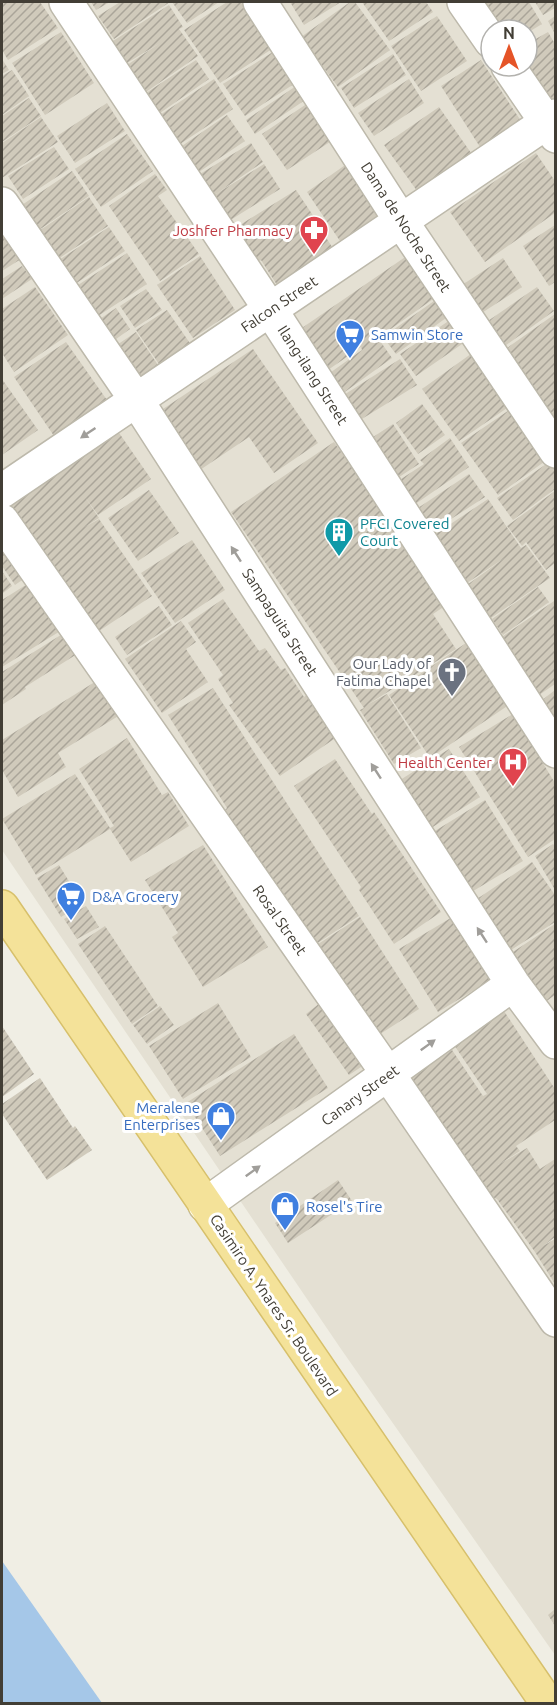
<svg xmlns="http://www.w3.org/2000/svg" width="557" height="1705" font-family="Ubuntu,sans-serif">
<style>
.residential{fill:#e4e0d3;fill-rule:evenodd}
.water{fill:#a5c7e8}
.building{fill:url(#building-hatch)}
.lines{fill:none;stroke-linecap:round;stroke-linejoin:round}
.minor-casing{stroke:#bdb9ab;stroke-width:36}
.major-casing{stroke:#d7c06b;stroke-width:36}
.minor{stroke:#fff;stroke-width:33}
.major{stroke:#f4e299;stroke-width:33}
.oneway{fill:#a09e9a}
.labels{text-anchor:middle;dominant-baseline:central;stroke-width:6;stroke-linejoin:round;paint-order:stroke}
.street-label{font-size:15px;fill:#423e35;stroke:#fff}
.health-label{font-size:15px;fill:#be3a42;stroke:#fff;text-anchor:end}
.shop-label{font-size:15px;fill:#366cbe;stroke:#fff;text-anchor:start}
.culture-label{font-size:15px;fill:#0d838f;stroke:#fff;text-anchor:start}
.worship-label{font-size:15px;fill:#5b616d;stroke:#fff;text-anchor:end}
</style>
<defs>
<pattern id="building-hatch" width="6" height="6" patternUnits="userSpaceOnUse" patternTransform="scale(1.5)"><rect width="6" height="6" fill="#d0cabb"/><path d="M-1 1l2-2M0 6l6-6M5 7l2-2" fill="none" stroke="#aaa599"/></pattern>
</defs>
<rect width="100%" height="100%" fill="#f0eee4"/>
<!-- residential -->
<path class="residential" d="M2,2H555V1655L341,1349L2,850ZM491,30H527V66H491Z"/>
<!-- water -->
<path class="water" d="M2,1561L102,1703H2Z"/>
<!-- building -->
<path class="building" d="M2,2H40L58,28L8,60L2,50Z
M91,2H110L96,10Z
M120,2H170L114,39L98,16Z
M172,2H219L187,23Z
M227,2H241L272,49L220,83L184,30Z
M290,2H341L304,25Z
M350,2H355L390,50L338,87L301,37Z
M362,2H426L433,12L389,41Z
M470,2H529L542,24L527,33V30H491Z
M535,2H555V8L543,15Z
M169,5L183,27L179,29L198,56L146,92L127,65L160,43L127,63L113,41Z
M437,16L467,61L421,91L391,46Z
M555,16V34L548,21Z
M61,32L94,83L45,115L12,63Z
M548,32L555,44V106L527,66V44Z
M276,50L297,82L245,116L223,84Z
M393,54L406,75L354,108L341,88Z
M2,59L9,70L2,74Z
M196,60L209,79L160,113L146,93Z
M481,60L521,121L480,147L441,86Z
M12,70L29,96L2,115V76Z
M214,79L233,109L177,146L157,117Z
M409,79L424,103L374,136L358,113Z
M299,84L308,98L255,134L246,120Z
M29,98L41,116L2,142V116Z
M107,103L125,131L75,163L57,136Z
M308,103L333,140L287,170L262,134Z
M439,107L476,160L420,195L384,145Z
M227,115L245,141L196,174L179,148Z
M41,117L58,142L2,178V143Z
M127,134L153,171L101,207L75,169Z
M251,143L263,162L216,194L264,164L280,189L229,221L200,174Z
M54,147L69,169L23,199L8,176Z
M536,153L555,181V213L485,262L450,212Z
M348,163L383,212L340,241L307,192Z
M72,171L89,196L36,232L19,207Z
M155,174L167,190L158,196L199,254L160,281L109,206Z
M296,190L318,223L298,237L318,225L334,250L277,285L261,260L257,262L235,228Z
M89,197L108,226L55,261L36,233Z
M555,225V282L549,286L523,246Z
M109,227L125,251L72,286L56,262Z
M4,235L21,259L2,271V236Z
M414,251L443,292L378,338L392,358L342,394L327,375L362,350L361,347L328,370L299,330Z
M127,253L147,284L95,318L75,287Z
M200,256L235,310L193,338L157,285Z
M503,258L522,287L477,316L459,287Z
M22,266L32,279L2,299V279Z
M35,287L68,335L14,372L2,353V309Z
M537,287L554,311L502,348L485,323Z
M146,289L162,310L135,328L120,306Z
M434,301L446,318L396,354L383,337Z
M116,308L130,329L112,342L97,321Z
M167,310L194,349L163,370L136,330Z
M555,314V425L500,353Z
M450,320L465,342L416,376L400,354Z
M136,332L158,365L128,385L105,353Z
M66,342L107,400L54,436L14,377Z
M253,349L318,443L274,473L249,437L197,472L157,413Z
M475,351L513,404L459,441L422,389Z
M400,359L417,385L352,425L336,400Z
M2,379L38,430L2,455Z
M422,404L445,435L418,454L396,423Z
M515,406L551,457L498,495L461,443Z
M393,424L419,464L393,481L367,441Z
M115,427L151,479L98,515L85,497L99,518L83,528L99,519L152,596L99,631L76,597L69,601L2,502Z
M450,438L469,467L411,507L395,483L424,464L420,460Z
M334,442L448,604L433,614L456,649L367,705L387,694L421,748L394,764L360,710L364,708L231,512Z
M552,460L555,466V489L513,520L497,498Z
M469,474L485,497L428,534L412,512Z
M149,490L179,533L138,561L108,518Z
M555,491V563L546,570L526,542L522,546L507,526Z
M488,499L521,548L526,545L550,578L491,618L467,585L506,557L461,587L428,539Z
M2,531L32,573L15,585L2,566Z
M192,540L225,590L175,623L141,573Z
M2,571L12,586L2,594Z
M32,581L62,630L2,667V600Z
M538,587L549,602L503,635L492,619Z
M223,599L259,651L265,648L281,670L285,668L304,697L308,694L337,737L280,776L229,705L233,703L218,679L223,675L188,623Z
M554,601L555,604V684L532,700L496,641Z
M159,606L172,625L127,655L115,637Z
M181,621L196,642L186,649L208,682L162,713L125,659Z
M64,633L77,654L25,687L26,689L2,705V672Z
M472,639L515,701L430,758L389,695Z
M98,680L120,715L58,753L66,767L18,797L2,770V740Z
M213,688L359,916L316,944L225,810L227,808L168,715Z
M555,690V721L541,701Z
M513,714L555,783V839L528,857L459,747Z
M127,738L162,795L168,792L189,826L131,862L110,829L36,875L2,819L75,774L110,828L114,826L79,769Z
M449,749L480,797L428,830L397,782Z
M335,759L372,814L374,812L441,912L394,944L359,890L361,887L294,786Z
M485,800L523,861L460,899L422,839Z
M553,844L555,846V890L535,856Z
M203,845L268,947L203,987L172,937L178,933L145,880Z
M532,862L555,895V922L511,950L491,925L477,899Z
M59,865L83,904L61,917L37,878Z
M86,906L99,927L77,939L64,919Z
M459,913L497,976L438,1012L399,949Z
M360,917L419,1009L374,1038L315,946Z
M555,924V995L541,1005L507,956Z
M105,926L158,1006L132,1024L78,944Z
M218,1003L251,1057L183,1099L149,1046Z
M320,1003L364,1065L349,1075L306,1014Z
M160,1006L174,1025L147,1044L133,1025Z
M504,1011L555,1089V1120L516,1146L520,1151L498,1165L527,1148L540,1169L555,1159V1237L543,1246L555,1239V1284L535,1252L497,1199L467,1186L400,1085L452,1050L483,1096L487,1094L454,1045Z
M2,1026L34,1074L2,1097Z
M294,1034L328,1088L220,1156L186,1103Z
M40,1078L73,1128L75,1126L92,1150L47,1180L2,1114V1104Z
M338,1180L352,1201L288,1243L275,1223Z
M555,1609V1626L548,1615Z"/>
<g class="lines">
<!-- minor casing -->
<g class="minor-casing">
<path id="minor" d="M66,2L270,309L556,751
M260,2L401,221L556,451
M464,2L491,41
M508,66L556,136
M2,204L137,401L513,984L556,1042
M2,491L556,116
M2,521L388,1074L556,1320
M205,1205L513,984"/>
</g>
<!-- major casing -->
<g class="major-casing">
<path id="major" d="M2,907L548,1704"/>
</g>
<!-- minor -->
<use href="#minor" class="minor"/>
<!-- major -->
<use href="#major" class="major"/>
</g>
<!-- one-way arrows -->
<defs><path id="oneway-solid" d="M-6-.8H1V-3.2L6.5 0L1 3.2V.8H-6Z" transform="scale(1.5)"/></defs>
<g class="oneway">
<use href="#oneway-solid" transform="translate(88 433) rotate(146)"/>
<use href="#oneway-solid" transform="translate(236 554) rotate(-123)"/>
<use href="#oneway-solid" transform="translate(376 771) rotate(-123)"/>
<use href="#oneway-solid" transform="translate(482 935) rotate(-123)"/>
<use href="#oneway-solid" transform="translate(428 1045) rotate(-36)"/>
<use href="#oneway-solid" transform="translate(253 1171) rotate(-36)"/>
</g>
<!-- icons -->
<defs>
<g id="pharmacy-pin" transform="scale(1.5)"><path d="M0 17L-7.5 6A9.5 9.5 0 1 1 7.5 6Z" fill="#e0444e" stroke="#fff"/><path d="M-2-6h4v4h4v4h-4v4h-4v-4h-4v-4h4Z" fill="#fff"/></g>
<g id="supermarket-pin" transform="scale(1.5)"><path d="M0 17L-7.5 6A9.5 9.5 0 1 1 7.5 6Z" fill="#3f7fe0" stroke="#fff"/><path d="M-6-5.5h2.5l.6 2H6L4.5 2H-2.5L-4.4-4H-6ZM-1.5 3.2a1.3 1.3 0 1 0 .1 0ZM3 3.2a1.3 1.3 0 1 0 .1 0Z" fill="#fff"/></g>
<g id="building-pin" transform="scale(1.5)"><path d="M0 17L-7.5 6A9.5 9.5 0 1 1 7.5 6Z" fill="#0f9aa8" stroke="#fff"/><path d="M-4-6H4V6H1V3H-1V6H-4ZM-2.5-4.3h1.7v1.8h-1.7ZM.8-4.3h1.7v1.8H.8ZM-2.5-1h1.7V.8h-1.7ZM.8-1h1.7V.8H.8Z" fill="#fff"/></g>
<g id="church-pin" transform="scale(1.5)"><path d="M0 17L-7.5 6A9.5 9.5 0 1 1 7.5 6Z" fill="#6b7280" stroke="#fff"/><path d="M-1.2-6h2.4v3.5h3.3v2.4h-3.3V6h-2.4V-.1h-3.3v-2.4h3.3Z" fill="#fff"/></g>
<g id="hospital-pin" transform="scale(1.5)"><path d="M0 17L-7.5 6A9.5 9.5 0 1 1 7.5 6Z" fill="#e0444e" stroke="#fff"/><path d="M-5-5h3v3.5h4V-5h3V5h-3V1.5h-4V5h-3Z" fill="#fff"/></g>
<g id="shop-pin" transform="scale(1.5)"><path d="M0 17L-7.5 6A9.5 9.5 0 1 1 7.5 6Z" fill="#3f7fe0" stroke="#fff"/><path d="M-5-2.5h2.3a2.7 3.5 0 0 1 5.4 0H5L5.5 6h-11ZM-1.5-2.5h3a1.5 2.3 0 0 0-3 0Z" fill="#fff"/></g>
</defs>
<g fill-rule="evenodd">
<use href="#pharmacy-pin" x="314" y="230"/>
<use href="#supermarket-pin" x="350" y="334"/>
<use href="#building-pin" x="339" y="532"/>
<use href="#church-pin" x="452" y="672"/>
<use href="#hospital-pin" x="513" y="762"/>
<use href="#supermarket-pin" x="71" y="896"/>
<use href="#shop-pin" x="221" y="1116"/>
<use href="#shop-pin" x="285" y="1206"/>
</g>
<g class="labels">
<!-- street labels -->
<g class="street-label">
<text transform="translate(406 227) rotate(57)">Dama de Noche Street</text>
<text transform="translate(279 304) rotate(-34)">Falcon Street</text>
<text transform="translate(313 375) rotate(57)">Ilang-ilang Street</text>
<text transform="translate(280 622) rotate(57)">Sampaguita Street</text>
<text transform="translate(280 920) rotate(55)">Rosal Street</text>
<text transform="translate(360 1095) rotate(-36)">Canary Street</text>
<text transform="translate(274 1305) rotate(56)">Casimiro A. Ynares Sr. Boulevard</text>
</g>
<!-- health labels -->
<g class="health-label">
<text x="293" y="230">Joshfer Pharmacy</text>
<text x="492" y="762">Health Center</text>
</g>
<!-- shop labels -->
<g class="shop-label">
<text x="371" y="334">Samwin Store</text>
<text x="92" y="896">D&amp;A Grocery</text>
<text x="200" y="1107" text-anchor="end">Meralene<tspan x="200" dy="17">Enterprises</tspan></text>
<text x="306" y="1206">Rosel's Tire</text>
</g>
<!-- culture labels -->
<g class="culture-label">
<text x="360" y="523">PFCI Covered<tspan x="360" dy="17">Court</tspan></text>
</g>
<!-- worship labels -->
<g class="worship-label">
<text x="431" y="663">Our Lady of<tspan x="431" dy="17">Fatima Chapel</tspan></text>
</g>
</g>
<!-- border -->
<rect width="557" height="1705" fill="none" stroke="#423e35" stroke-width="6"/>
<!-- north arrow -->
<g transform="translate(509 48)"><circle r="28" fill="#ffffff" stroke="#b3b2ae" stroke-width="1.5"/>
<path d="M0-4.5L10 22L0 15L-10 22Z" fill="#e55427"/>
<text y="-9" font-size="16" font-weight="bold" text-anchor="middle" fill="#423e35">N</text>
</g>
</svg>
